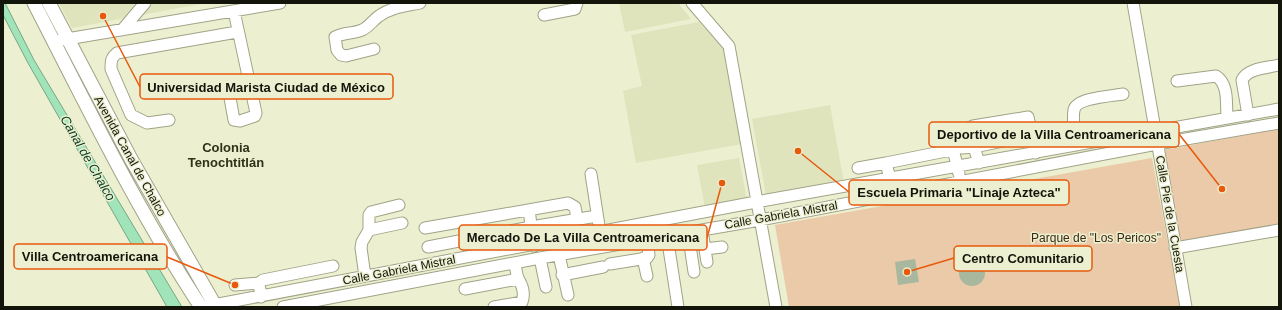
<svg xmlns="http://www.w3.org/2000/svg" width="1282" height="310" font-family="Arial,sans-serif">
<style>
.built{fill:#e0e4bd}
.green{fill:#eacaa9}
.water{fill:#a2e4ba;stroke:#77a685}
.building{fill:#a7b89e}
.lines{fill:none;stroke-linecap:round;stroke-linejoin:round}
.minor-casing{stroke:#a1a386;stroke-width:13}
.major-casing{stroke:#a1a386;stroke-width:15}
.minor{stroke:#fff;stroke-width:11}
.major{stroke:#fff;stroke-width:13}
.labels{text-anchor:middle;dominant-baseline:central;stroke-width:3;stroke-linejoin:round;paint-order:stroke}
.street-label{font-size:12px;fill:#14150a;stroke:#ecefd0}
.park-label{font-size:12px;fill:#3d2912;stroke:#ecefd0}
.neighbourhood-label{font-size:13px;font-weight:bold;fill:#303219;stroke:#ecefd0}
.water-label{font-size:13px;font-style:italic;fill:#063b21;stroke:#ecefd0}
.leader{fill:none;stroke:#e8590c;stroke-width:1.5}
.callout-dot{fill:#e8590c;stroke:#ecefd0;stroke-width:1.5}
.callout{fill:#ecefd0;stroke:#e8590c;stroke-width:1.5}
.callout-label{font-size:13px;text-anchor:middle;font-weight:bold;fill:#14150a}
</style>
<rect width="100%" height="100%" fill="#ecefd0"/>
<!-- built -->
<path class="built" d="M59,3H206L72,28Z
M619,3H678L691,19L625,32Z
M699,22L724,49L742,144L636,163L623,91L642,86L631,35Z
M830,105L844,183L766,195L752,119Z
M739,158L747,200L705,208L697,165Z"/>
<!-- green -->
<path class="green" d="M1279,129V226L1176,245L1159,151Z
M1152,158L1180,307H789L775,225Z"/>
<!-- water -->
<path class="water" d="M3,3H5L34,60L182,307H167L28,63L3,15Z"/>
<!-- building -->
<path class="building" d="M915,259L919,282L898,285L895,262Z
M959 273a13 13 0 1 1 26 0a13 13 0 1 1-26 0Z"/>
<g class="lines">
<!-- minor casing -->
<g class="minor-casing">
<path id="minor" d="M692,3L729,46L776,307
M1133,3L1186,307
M544,15L575,9L577,3
M122,30L145,3
M61,40L280,3
M374,49L346,56L341,55L337,50L335,37C344,32 353,34 362,30C369,27 373,20 379,16C391,7 406,6 420,3
M1177,81L1216,76C1229,84 1226,104 1227,118
M230,98L234,120L240,121L255,116L256,113L234,11
M1248,115L1242,80C1248,68 1267,68 1279,65
M169,120L147,123L131,115L111,69C111,61 111,58 117,53L237,32
M1076,145C1075,134 1072,121 1074,110C1076,98 1112,96 1123,94
M974,147L962,148L958,146L957,141L962,131L973,126L1028,117L1032,135L1057,130
M886,163L951,150L954,153L959,174
M979,163L974,147L1032,135L1036,153
M858,168L886,163L890,179
M591,174L600,232
M529,210L534,246
M425,228L568,203L575,207L577,218
M369,230L402,223
M702,230L707,262
M688,232L694,272
M667,236L678,307
M428,247L531,227L597,216
M1175,248L1279,230
M705,249L722,247
M559,255L568,295
M540,258L546,287
M643,258L647,276
M610,264L647,258L649,255L647,239
M562,275L603,267
M365,276L361,248L362,242L369,230V215L371,212L399,205
M235,285L259,283
M465,289L518,279
M261,297L259,283L263,280L333,266
M208,306L756,202L1279,109
M283,307L540,258L760,220L1157,144L1279,123
M494,307L522,302C525,294 523,287 519,280C516,275 516,268 515,263"/>
</g>
<!-- major casing -->
<g class="major-casing">
<path id="major" d="M34,3C87,106 137,210 201,307
M49,3L131,159L216,307"/>
</g>
<!-- minor -->
<use href="#minor" class="minor"/>
<!-- major -->
<use href="#major" class="major"/>
</g>
<g class="labels">
<!-- street labels -->
<g class="street-label">
<text transform="translate(130 156) rotate(61)">Avenida Canal de Chalco</text>
<text transform="translate(1170 214) rotate(80)">Calle Pie de la Cuesta</text>
<text transform="translate(781 215) rotate(-10)">Calle Gabriela Mistral</text>
<text transform="translate(399 270) rotate(-11)">Calle Gabriela Mistral</text>
</g>
<!-- park labels -->
<g class="park-label">
<text x="1096" y="238">Parque de "Los Pericos"</text>
</g>
<!-- neighbourhood labels -->
<g class="neighbourhood-label">
<text x="226" y="147">Colonia<tspan x="226" dy="15">Tenochtitlán</tspan></text>
</g>
<!-- water labels -->
<g class="water-label">
<text transform="translate(88 158) rotate(60)">Canal de Chalco</text>
</g>
</g>
<!-- callouts -->
<path class="leader" d="M103 16L140 87M1222 189L1179 134M798 151L849 192M722 183L707 238M235 285L167 257M907 272L954 258"/>
<g class="callout-dot">
<circle cx="103" cy="16" r="4"/>
<circle cx="1222" cy="189" r="4"/>
<circle cx="798" cy="151" r="4"/>
<circle cx="722" cy="183" r="4"/>
<circle cx="235" cy="285" r="4"/>
<circle cx="907" cy="272" r="4"/>
</g>
<g class="callout">
<rect x="140" y="74" width="253" height="25" rx="4"/>
<rect x="929" y="122" width="250" height="25" rx="4"/>
<rect x="849" y="180" width="220" height="25" rx="4"/>
<rect x="459" y="225" width="248" height="25" rx="4"/>
<rect x="14" y="244" width="153" height="25" rx="4"/>
<rect x="954" y="246" width="138" height="25" rx="4"/>
</g>
<g class="callout-label">
<text x="266" y="92">Universidad Marista Ciudad de México</text>
<text x="1054" y="139">Deportivo de la Villa Centroamericana</text>
<text x="959" y="197">Escuela Primaria "Linaje Azteca"</text>
<text x="583" y="242">Mercado De La Villa Centroamericana</text>
<text x="90" y="261">Villa Centroamericana</text>
<text x="1023" y="263">Centro Comunitario</text>
</g>
<!-- border -->
<rect width="1282" height="310" fill="none" stroke="#14150a" stroke-width="8"/>
</svg>
